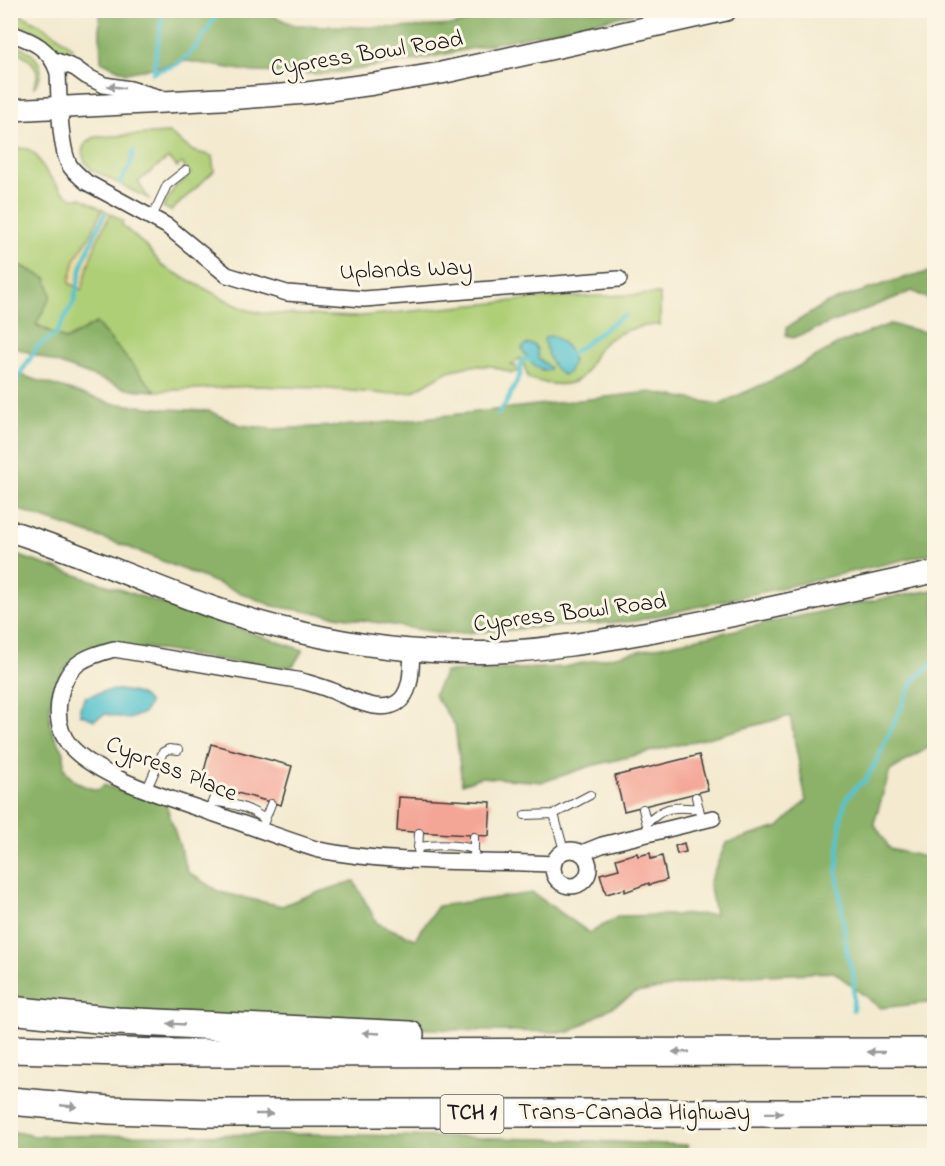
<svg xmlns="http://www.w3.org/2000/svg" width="945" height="1166" font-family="'Indie Flower',sans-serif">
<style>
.green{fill:#afcf77;stroke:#66764a;stroke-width:1.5;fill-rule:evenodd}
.forest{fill:#8bb268;stroke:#546742;stroke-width:1.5}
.sand{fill:#eeda9e;stroke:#857b5d;stroke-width:1.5}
.water{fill:#57c3ce;stroke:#3a7075;stroke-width:1.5}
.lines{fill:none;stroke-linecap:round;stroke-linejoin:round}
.stream{stroke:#57c3ce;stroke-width:4.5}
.building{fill:#f4a696}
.lane-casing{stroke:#3c3b37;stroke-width:10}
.street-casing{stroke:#3c3b37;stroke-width:18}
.secondary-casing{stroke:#3c3b37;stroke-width:24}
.highway-casing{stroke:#3c3b37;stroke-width:30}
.lane{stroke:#fff;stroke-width:8}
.street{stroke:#fff;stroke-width:15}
.secondary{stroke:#fff;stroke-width:21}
.highway{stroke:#fff;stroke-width:27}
.oneway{fill:#999}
.labels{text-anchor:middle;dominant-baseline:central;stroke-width:6;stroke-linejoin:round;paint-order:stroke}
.shield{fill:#fcf5e5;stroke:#5f5d58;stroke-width:1.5}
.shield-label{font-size:22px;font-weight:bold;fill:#1c1c1c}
.street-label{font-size:24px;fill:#1c1c1c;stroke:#fcf5e5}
</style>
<rect width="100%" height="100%" fill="#fcf5e5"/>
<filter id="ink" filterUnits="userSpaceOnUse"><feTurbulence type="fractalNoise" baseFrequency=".0167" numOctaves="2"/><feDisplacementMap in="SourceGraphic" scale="12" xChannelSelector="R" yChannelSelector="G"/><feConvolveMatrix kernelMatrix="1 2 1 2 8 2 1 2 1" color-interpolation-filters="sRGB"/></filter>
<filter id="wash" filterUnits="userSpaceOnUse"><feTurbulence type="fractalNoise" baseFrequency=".008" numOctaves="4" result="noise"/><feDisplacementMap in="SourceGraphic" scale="24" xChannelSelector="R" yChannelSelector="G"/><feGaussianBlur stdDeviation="1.35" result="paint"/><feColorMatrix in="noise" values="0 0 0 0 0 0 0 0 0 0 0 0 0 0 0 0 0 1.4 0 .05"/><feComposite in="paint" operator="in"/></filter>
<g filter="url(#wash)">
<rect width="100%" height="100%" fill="#f3eacf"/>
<!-- green -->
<path class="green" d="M11,11C34,20 54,31 72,48L69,56L36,32L11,23Z
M11,42C30,50 52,65 34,87C34,83 38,78 37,73C35,61 21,53 11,49Z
M169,133L193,151L212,156L214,171L171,211L163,207L175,187L191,174L182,163L177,167L168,158L138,182L149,199L92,170C80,158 77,144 96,137Z
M10,147L28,149L36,155L46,172L61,190L72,198H82L102,209L92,233L76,257L69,283L81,290L87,263L98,235L111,214L123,221L122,225L148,248L162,266L234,304L247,310L262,313L353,317L544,298L660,294V325C640,325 617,331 602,345C594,352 591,364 585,373C572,391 545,384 528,378L524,364L520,358L511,365L516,366L517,372L512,373L492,366H469L448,371L412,392L386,394L318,388L256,386L155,391L96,323L66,340L36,324L47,279L11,260ZM529,344L537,349V358L543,363V371C533,365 528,360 522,349L525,345Z"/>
<!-- forest -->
<path class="forest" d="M99,11H262L294,25L396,28L455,25L503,11H645L418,60L326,74L253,72L187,61L126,73L101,61Z
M10,260L47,279L51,296L36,325L66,340L96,323L155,391L127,389L11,346Z
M934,271V299H928L912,291L793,338L786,335V328L827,303L899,279Z
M890,324L934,334V553L635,621L448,634L273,606L128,547L11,507V372L111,403L167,409L209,411L240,425L275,429L372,424L650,392L719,404L781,376L838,344Z
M10,553L303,650L293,666L271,668L147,648L74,660C56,673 46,705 51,728C54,738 61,745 64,753C65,758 63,763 64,767C69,781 85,788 98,790L104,785L125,792L134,789L166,804L188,872L219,892L282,906L301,898L354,881L377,923L415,939L438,906L533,893L590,933L619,916L715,914L709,883L726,843L779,827L806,801L790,716L711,737L591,766L543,782L481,777L462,784L455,725L434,695L445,672L564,667L880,599L934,590V744L890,771L874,823L890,849L934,859V1002L880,1008L834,972L726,977L636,993L570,1032L486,1031L173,1019L11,1002Z
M10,1131L35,1136L315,1134L539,1139L688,1145L682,1156H11Z"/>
<!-- sand -->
<path class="sand" d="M102,209L111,214C96,238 88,262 82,290L69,283L76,257L92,233Z"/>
<!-- water -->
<path class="water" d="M552,336C564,341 569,350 573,361L568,373L563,375C551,368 547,353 544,340L546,337Z
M529,344L534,345L537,349L538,358L550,368L548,371C535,370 528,360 522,349L525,345Z
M118,690C130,692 143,692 149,704L144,713L129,719L105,714L94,720L80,714V708L85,697L105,691Z"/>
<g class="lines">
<!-- stream -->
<path class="stream" d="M163,10L153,73C159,68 167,69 175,65C196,53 207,31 219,10
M120,183L130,165L134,151
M567,356C588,344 604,327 625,315
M10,395L18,377L38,346L56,334L74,301L83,261L105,213
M498,414L506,403L520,375L521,362L524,359L532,360
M853,1010L854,978L847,954L837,870L841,818L846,799L856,787L865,781L874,766L914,680L934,662"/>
</g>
<g id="blocks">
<!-- building -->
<path class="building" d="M211,744L292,766L281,805L201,783Z
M699,755L708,790L624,811L615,776Z
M399,797L491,802L489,836L397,831Z
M684,843L686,852L677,854L675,846Z
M637,853L638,856L650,853L651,859L662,856L667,880L649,885V883L625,892V889L606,894L600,874L619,869L616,859Z"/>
</g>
</g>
<g filter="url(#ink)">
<use href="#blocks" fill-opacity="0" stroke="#3c3b37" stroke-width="1.5"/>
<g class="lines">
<!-- lane casing -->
<g class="lane-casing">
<path id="lane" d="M152,217L167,185L186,170
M147,789L163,752L169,749L178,750
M696,797L700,813
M213,802C233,803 248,807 265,819
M211,805L217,790
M643,809L647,825
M554,814L564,851
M525,815L554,814L590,795
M264,822L271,804
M647,822C653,819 657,814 663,811C675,805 687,809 699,808
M418,847C438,844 454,844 474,849
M418,850L419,833
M474,853V837"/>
</g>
<!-- street casing -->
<g class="street-casing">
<path id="street" d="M10,33C33,41 51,49 58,73C59,94 59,149 70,166C74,172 81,177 86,182L167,226L227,275L287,293L364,299L619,279
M54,60L75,68L86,76L104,85L130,89L161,98
M412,651C411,661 412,673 409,684C399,724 356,701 333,691C323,687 312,684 302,681L114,649C85,657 67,663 60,696C56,715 58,732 71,747C102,780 173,799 215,814C250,826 284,839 319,850C396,865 475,860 553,864
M553 868a18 18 0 1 1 36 0a18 18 0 1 1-36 0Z
M582,853L602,845L713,818"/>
</g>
<!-- secondary casing -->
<g class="secondary-casing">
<path id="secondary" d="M10,110L240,98L307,93L374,84L441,73L726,10
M10,531C108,561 198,611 299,632C364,647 430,655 498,652C550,650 603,640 654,631C748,614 841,592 934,572"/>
</g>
<!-- highway casing -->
<g class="highway-casing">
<path id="highway" d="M10,1010L117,1021L410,1035
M10,1049L162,1053L934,1052
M10,1101L110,1110L211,1113H934"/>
</g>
<!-- lane -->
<use href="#lane" class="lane"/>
<!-- street -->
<use href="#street" class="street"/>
<!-- secondary -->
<use href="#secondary" class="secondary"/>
<!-- highway -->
<use href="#highway" class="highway"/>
</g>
<!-- one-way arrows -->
<defs><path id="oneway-solid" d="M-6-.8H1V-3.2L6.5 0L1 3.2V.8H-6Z" transform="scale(1.5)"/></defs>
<g class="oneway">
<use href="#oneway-solid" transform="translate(116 87) rotate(-172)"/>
<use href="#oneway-solid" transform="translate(176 1024) rotate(-177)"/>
<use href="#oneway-solid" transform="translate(371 1033) rotate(-177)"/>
<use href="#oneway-solid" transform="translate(681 1052) rotate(180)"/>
<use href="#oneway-solid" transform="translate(876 1052) rotate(180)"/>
<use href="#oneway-solid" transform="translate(69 1106) rotate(5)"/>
<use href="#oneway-solid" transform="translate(774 1113)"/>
<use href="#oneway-solid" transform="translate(264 1114)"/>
</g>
</g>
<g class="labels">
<!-- shield labels -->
<rect class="shield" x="440.5" y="1095" width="63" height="38" rx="4.5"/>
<g class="shield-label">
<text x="472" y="1114">TCH 1</text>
</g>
<!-- street labels -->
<g class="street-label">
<text transform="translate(367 55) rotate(-9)">Cypress Bowl Road</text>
<text transform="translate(406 271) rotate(-2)">Uplands Way</text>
<text transform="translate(570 614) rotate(-7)">Cypress Bowl Road</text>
<text transform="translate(171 770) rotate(22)">Cypress Place</text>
<text x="634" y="1113">Trans-Canada Highway</text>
</g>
</g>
<!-- margin -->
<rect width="945" height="1166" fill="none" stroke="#fcf5e5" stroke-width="36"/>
</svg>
